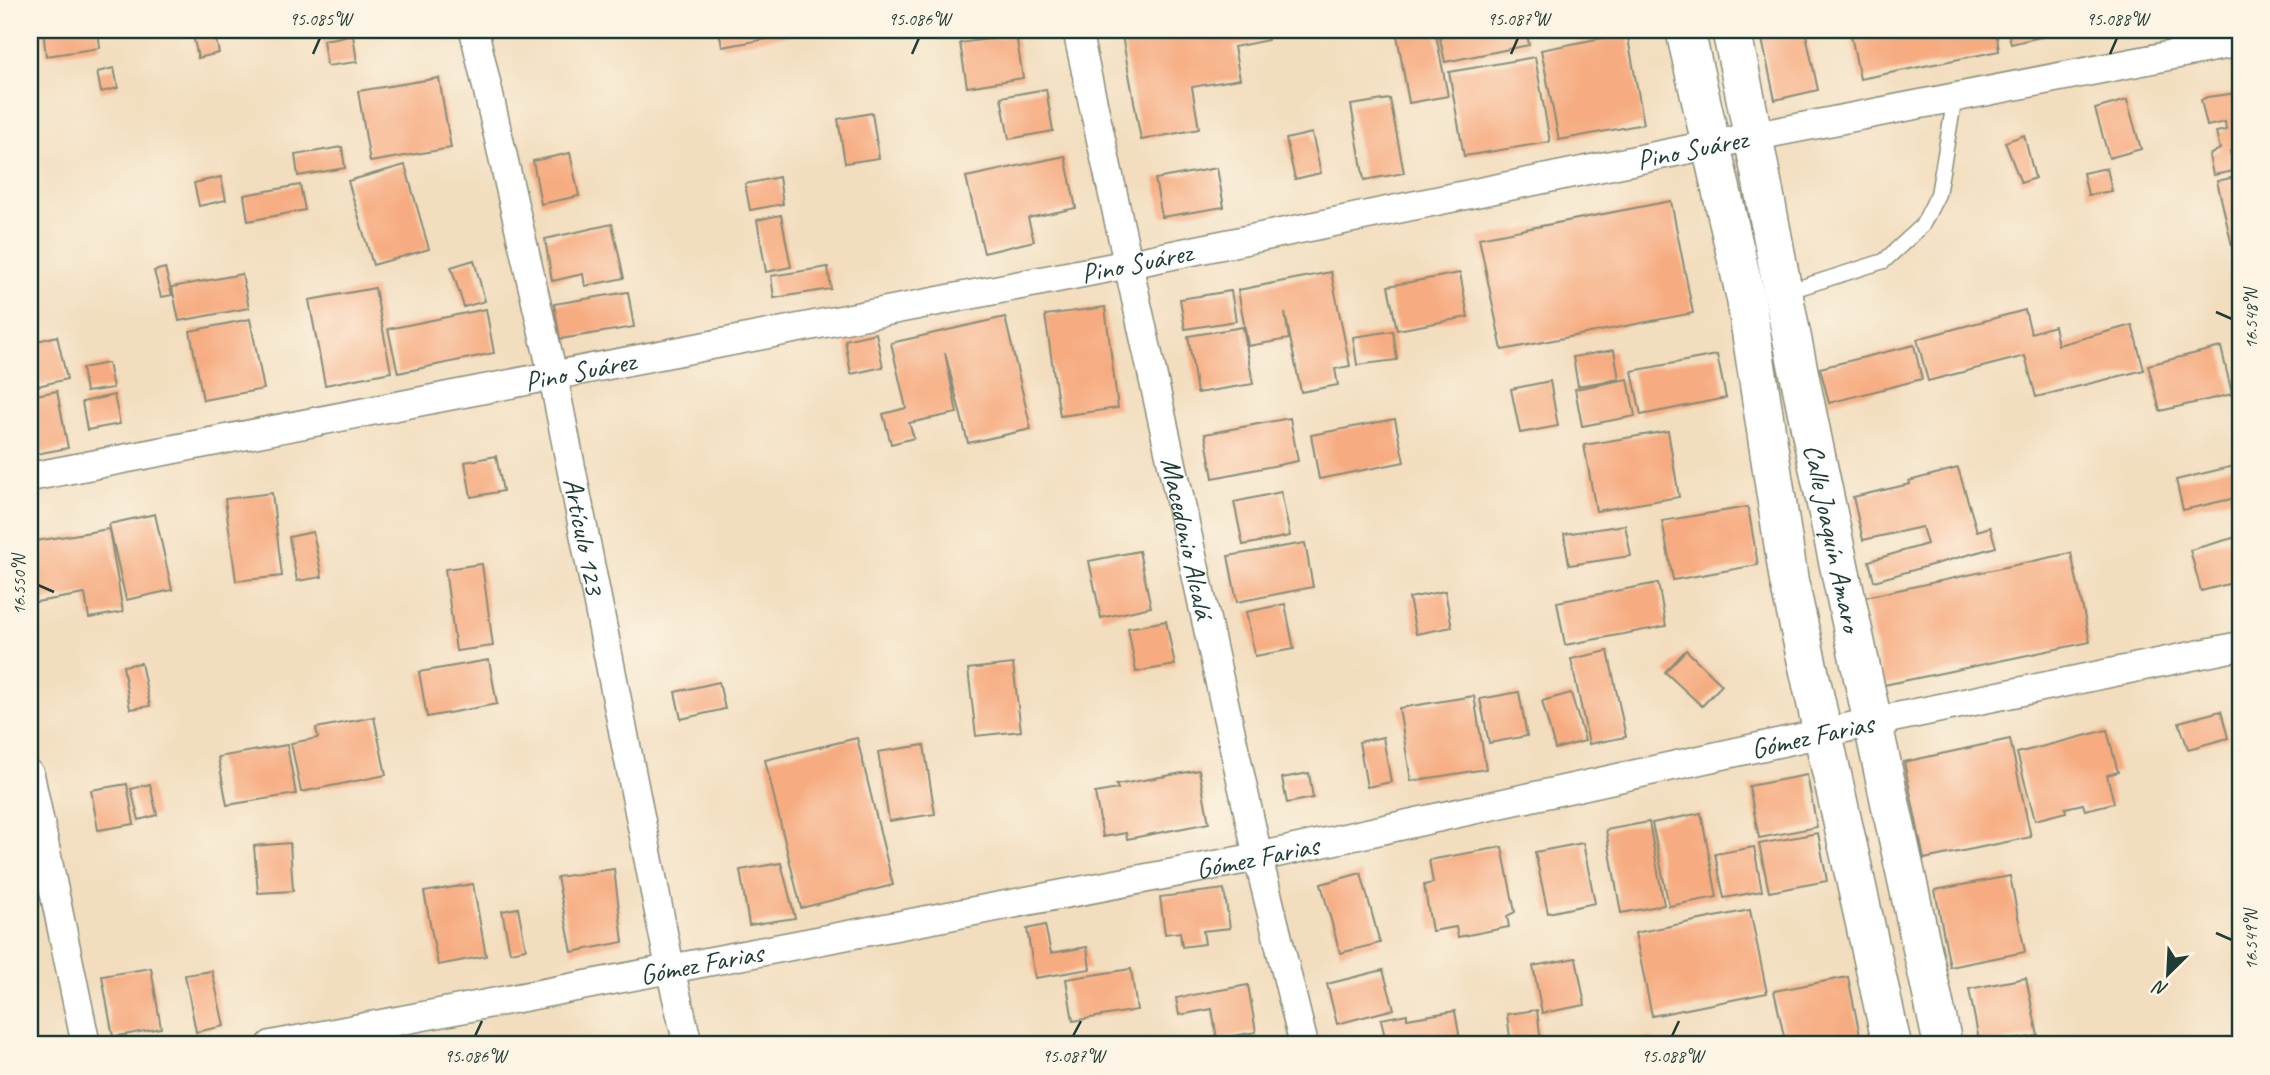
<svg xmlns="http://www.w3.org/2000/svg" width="2270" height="1075" font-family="Caveat,sans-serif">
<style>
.building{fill:#f6ab80}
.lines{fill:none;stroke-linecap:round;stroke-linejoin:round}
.lane-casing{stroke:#888d79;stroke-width:17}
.street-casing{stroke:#888d79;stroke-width:31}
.primary-casing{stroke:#888d79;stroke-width:41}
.lane{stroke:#fff;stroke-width:14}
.street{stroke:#fff;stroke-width:28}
.primary{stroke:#fff;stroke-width:38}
.ticks{fill:none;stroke:#1f3d34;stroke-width:2.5}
.labels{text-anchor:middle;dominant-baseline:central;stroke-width:5;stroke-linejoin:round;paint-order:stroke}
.street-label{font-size:28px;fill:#1f3d34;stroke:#fcf5e5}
.neatline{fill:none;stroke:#1f3d34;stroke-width:2.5}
.ticks-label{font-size:18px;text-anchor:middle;fill:#1f3d34}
</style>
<rect width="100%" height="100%" fill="#fcf5e5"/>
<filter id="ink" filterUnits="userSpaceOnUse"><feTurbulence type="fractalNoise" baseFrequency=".0143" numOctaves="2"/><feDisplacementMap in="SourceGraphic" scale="14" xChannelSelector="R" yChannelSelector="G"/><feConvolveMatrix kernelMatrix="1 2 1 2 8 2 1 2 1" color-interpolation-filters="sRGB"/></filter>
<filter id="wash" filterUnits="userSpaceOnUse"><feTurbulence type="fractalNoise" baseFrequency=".00686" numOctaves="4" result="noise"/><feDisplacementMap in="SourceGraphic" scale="28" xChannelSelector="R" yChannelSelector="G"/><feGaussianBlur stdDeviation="1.57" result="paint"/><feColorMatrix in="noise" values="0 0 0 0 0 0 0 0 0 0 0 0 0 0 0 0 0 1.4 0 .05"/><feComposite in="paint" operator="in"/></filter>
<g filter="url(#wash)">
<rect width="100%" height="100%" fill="#f2ddbe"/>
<g id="blocks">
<!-- building -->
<path class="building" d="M43,30H98L100,48L46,56Z
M719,30H810V31L722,47Z
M1121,30H1266L1268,40L1234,47L1240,79L1192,87L1199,129L1141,140Z
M1426,30H1435L1448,96L1409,103L1397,35Z
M1438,30H1526L1529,45L1445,62Z
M1760,30H1805L1818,90L1775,100Z
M1850,30H1996L1999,51L1860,79Z
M2008,30H2043L2044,36L2011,44Z
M214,31L219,53L198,58L193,35Z
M1627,33L1644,124L1559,140L1541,50Z
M353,35L357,62L327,66L323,40Z
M1016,35L1023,78L967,87L960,43Z
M1535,57L1550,142L1464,156L1449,72Z
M114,68L118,88L101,92L97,72Z
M439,78L451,148L370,162L358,91Z
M1046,89L1053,131L1009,139L1001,97Z
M2237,93L2240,99V149L2230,151L2234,171L2213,175L2209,155L2220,149L2216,132L2226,130L2225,122L2207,126L2201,100L2207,97Z
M1390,99L1404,173L1364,180L1351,105Z
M2127,100L2141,149L2109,158L2095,109Z
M872,113L879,158L845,163L838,119Z
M1312,133L1321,173L1295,179L1286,139Z
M2024,135L2035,178L2021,183L2005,142Z
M342,147L345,168L298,176L295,155Z
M570,153L579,196L541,204L533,161Z
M1065,156L1076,208L1028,218L1034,241L984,253L966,177Z
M405,165L429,249L373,265L348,181Z
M1217,168L1224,207L1162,217L1155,179Z
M2107,168L2112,191L2088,195L2083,173Z
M2240,176V276H2239L2217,181Z
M221,177L226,200L199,206L194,183Z
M779,177L783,204L750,210L745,184Z
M300,185L305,210L248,221L244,195Z
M1671,201L1693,313L1502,350L1479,238Z
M781,215L791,267L766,272L757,220Z
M612,224L624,278L585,286L583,274L552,281L545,239Z
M474,260L485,301L464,307L451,267Z
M828,267L831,289L774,298L771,276Z
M165,268L172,295L161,297L154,271Z
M1331,272L1350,366L1335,369L1338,385L1301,392L1285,313L1289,339L1248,346L1238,290Z
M1460,273L1468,317L1397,330L1388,286Z
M242,274L249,308L179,321L172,287Z
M375,288L391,372L325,385L309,300Z
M1231,291L1236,321L1185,329L1180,299Z
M628,292L634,327L560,339L554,304Z
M1105,307L1118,408L1060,416L1045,315Z
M486,309L494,353L398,373L388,329Z
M2025,310L2031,333L2054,326L2058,345L2132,325L2144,370L2036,397L2025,356L1928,381L1917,339Z
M1005,317L1031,429L968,443L945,353L957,413L909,423L914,438L891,444L883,414L906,408L891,343Z
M250,319L264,389L203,400L190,331Z
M1243,327L1253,384L1197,393L1188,336Z
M1393,331L1397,360L1357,365L1353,337Z
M876,333L883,367L851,374L845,340Z
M57,336L67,379L38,386L30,353V343Z
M1914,345L1922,379L1829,403L1820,368Z
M2221,347L2232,394L2160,411L2148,365Z
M1614,350L1619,379L1578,386L1573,357Z
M1717,355L1726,398L1641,415L1632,371Z
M108,363L113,388L86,392L82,368Z
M1628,379L1635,416L1582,426L1575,389Z
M1550,381L1558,426L1520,433L1511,389Z
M57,391L68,448L30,455V396Z
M114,395L120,424L87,430L82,402Z
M1290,418L1298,461L1213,478L1205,434Z
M1395,419L1404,462L1319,479L1311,435Z
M1668,431L1679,497L1596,511L1584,445Z
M496,456L503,491L471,497L465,462Z
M2238,465L2240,497L2183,510L2176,480Z
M1958,468L1977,531L1990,527L1996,547L1874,581L1869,561L1927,544L1922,527L1863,540L1853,497L1910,484L1909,481Z
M1281,492L1290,536L1243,545L1234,502Z
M272,493L282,576L236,581L225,499Z
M1748,507L1758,565L1673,580L1662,521Z
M155,514L172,590L126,600L109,524Z
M1625,525L1631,556L1569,565L1564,534Z
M109,529L123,612L89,618L85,594L30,603V542Z
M313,532L322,577L297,581L289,537Z
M2240,536V581L2201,591L2190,550Z
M1305,543L1313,587L1237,602L1228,556Z
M1139,551L1151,607L1101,618L1089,561Z
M2071,553L2090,642L1884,685L1865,597Z
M482,564L493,646L456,651L445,569Z
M1658,583L1666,626L1565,645L1557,602Z
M1445,591L1452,627L1416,634L1409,598Z
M1285,604L1294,649L1255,656L1246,612Z
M1166,621L1175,665L1136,672L1128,628Z
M1686,650L1722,685L1702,706L1665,672Z
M1608,651L1626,737L1589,744L1571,659Z
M489,660L497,704L427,717L419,672Z
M141,663L150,706L130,709L123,666Z
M1013,664L1021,731L976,736L968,669Z
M719,682L725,709L681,719L675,692Z
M1519,692L1527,736L1489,743L1480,699Z
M1571,693L1585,741L1555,749L1542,701Z
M1474,696L1486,769L1411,781L1399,708Z
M2221,711L2228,738L2188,749L2179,722Z
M374,717L386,775L301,792L291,743L318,738L316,728Z
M2107,730L2118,772L2107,775L2114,803L2085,810L2083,804L2065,808L2066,812L2035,820L2017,753Z
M1383,737L1391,782L1367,787L1359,742Z
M857,738L893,885L801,908L765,760Z
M2010,739L2031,837L1924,859L1904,762Z
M287,745L296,794L227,805L218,757Z
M924,745L935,814L889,821L878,752Z
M1199,770L1209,823L1127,839L1126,833L1103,837L1095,793L1118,789L1116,785Z
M1309,773L1313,798L1287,803L1282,778Z
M1807,775L1817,827L1759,838L1749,786Z
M127,784L134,824L98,830L91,790Z
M150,784L157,815L139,820L131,789Z
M1701,813L1717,897L1669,906L1652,823Z
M1649,822L1664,905L1621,913L1606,830Z
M1818,833L1827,881L1769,892L1759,844Z
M290,843L293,891L258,893L254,846Z
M1583,843L1595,903L1548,913L1535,852Z
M1502,847L1515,912L1507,916L1509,927L1458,937L1456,927L1432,931L1424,885L1433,883L1429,860Z
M1754,847L1762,891L1724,898L1715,854Z
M781,863L795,918L749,925L740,870Z
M614,869L623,942L572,952L557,877Z
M1361,873L1380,943L1340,953L1321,884Z
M2010,876L2025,952L1950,967L1935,890Z
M473,884L486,956L438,965L424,892Z
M1224,889L1230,928L1203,931L1205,944L1182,947L1180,932L1165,934L1160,897Z
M518,908L526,949L510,952L502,911Z
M1750,910L1767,993L1652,1016L1635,933Z
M1045,925L1051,953L1087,947L1090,969L1035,978L1027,929Z
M1576,958L1585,1005L1542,1013L1533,966Z
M151,968L161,1028L113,1037L102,976Z
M1131,969L1137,1010L1073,1021L1066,979Z
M1383,970L1394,1009L1337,1024L1327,984Z
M212,971L224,1026L196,1032L185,975Z
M1848,977L1862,1045H1786L1774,991Z
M2026,978L2038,1036L1980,1045L1969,989Z
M1248,985L1256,1032L1217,1039L1212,1009L1179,1015L1176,998Z
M1537,1010L1541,1042L1511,1045L1507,1014Z
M1455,1011L1461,1045H1358L1357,1042L1385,1038L1381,1019L1407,1014V1019Z
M1651,1038L1652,1045H1615V1044Z"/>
</g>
</g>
<g filter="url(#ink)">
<use href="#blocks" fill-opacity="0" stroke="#888d79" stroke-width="2"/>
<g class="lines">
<!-- lane casing -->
<g class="lane-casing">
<path id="lane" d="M1786,292L1884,261L1922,226L1938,194L1955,97"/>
</g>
<!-- street casing -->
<g class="street-casing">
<g id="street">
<path id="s1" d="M474,30L553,376L670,968L688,1045"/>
<path id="s2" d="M1077,30L1258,857L1304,1045"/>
<path id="s3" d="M30,477L1129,264L1709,145L2240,42"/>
<path d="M30,775L86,1045"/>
<path id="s4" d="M271,1045L1258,857L1873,722L2240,646"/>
</g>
</g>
<!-- primary casing -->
<g class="primary-casing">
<g id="primary">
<path d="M1685,30L1746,299L1789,581L1892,1045"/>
<path id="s5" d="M1731,30C1757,145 1776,262 1800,378C1845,601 1895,823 1943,1045"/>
</g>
</g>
<!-- lane -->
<use href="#lane" class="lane"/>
<!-- street -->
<use href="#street" class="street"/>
<!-- primary -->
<use href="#primary" class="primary"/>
</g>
</g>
<!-- ticks -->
<path class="ticks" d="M313,54L320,38M912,54L919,38M1511,54L1518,38M2110,54L2117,38M2216,312L2232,319M38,585L54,592M2216,933L2232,940M475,1036L482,1021M1073,1036L1081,1021M1672,1036L1679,1021"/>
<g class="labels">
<!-- street labels -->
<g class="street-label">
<text stroke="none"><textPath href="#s3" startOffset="1694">Pino Suárez</textPath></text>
<text stroke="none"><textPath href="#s3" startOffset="1127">Pino Suárez</textPath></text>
<text stroke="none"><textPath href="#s3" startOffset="560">Pino Suárez</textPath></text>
<text stroke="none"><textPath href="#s1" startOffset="518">Artículo 123</textPath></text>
<text stroke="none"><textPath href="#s2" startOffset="520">Macedonio Alcalá</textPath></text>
<text stroke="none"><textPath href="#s5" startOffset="518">Calle Joaquín Amaro</textPath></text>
<text stroke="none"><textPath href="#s4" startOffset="1572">Gómez Farias</textPath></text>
<text stroke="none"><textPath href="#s4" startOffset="1004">Gómez Farias</textPath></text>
<text stroke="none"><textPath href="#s4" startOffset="438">Gómez Farias</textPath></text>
</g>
</g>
<!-- margin -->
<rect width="2270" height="1075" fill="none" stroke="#fcf5e5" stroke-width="77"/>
<!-- north arrow -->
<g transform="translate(2168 974) rotate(204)" stroke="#fcf5e5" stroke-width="5" paint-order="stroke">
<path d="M0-5L12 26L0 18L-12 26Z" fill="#1f3d34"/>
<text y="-10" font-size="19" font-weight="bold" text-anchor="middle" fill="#1f3d34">N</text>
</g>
<rect x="38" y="38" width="2194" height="998" class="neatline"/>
<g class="ticks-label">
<text x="320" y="25">95.085°W</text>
<text x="919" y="25">95.086°W</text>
<text x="1518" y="25">95.087°W</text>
<text x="2117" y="25">95.088°W</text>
<text transform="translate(2251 319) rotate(-90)" y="6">16.548°N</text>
<text transform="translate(19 585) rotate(-90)" y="6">16.550°N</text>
<text transform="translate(2251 940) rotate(-90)" y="6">16.549°N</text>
<text x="475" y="1062">95.086°W</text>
<text x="1073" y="1062">95.087°W</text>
<text x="1672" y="1062">95.088°W</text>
</g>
</svg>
